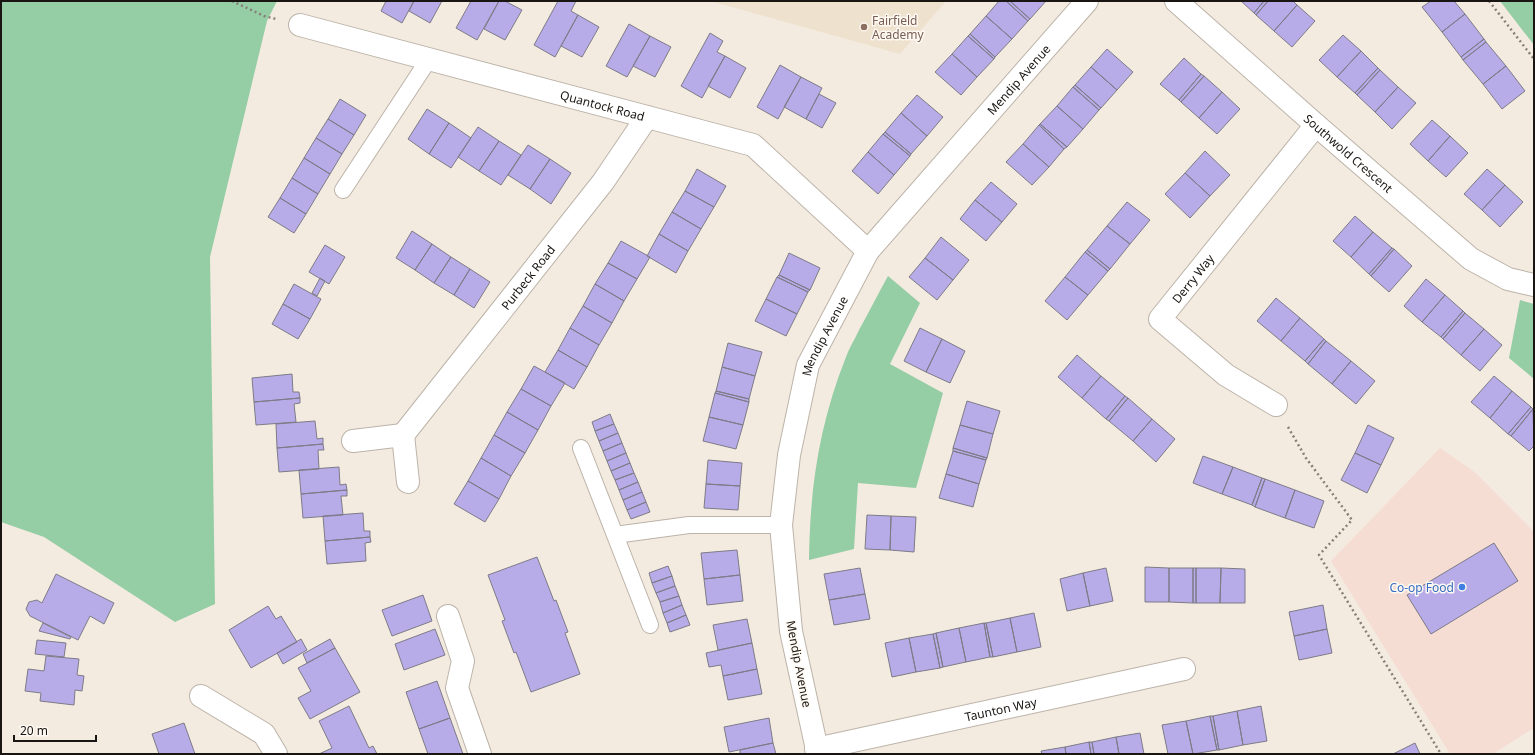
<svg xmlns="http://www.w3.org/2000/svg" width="1535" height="755" font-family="'Noto Sans',sans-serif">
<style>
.commercial{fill:#f5ddd3}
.education{fill:#eee1cd}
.green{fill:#95cda5}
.building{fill:#b8ace8;stroke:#7d7b87}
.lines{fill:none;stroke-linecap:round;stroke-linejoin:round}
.lane-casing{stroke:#bcb3a9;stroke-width:18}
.street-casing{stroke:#bcb3a9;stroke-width:24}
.path{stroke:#857f78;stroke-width:2.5;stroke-dasharray:2 3;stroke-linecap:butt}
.lane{stroke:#fff;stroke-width:16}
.street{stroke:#fff;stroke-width:22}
.education-dot{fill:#8d6e63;stroke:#fef9f2;stroke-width:1.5}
.shop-dot{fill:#3f7fe0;stroke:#fef9f2;stroke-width:1.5}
.labels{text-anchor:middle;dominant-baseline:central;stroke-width:3;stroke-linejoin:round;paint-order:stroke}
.education-label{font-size:12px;fill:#785e54;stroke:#fef9f2;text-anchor:start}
.street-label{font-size:12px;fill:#191512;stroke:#fef9f2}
.shop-label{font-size:12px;fill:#366cbe;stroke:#fef9f2;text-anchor:end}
</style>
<rect width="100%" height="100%" fill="#f4ebe0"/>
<!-- commercial -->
<path class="commercial" d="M1440,448L1476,473L1534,532V728L1493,754H1450L1331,561Z"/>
<!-- education -->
<path class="education" d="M710,1H946L900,54Z"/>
<!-- green -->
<path class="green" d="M1,1H277L267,21L210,257L215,604L175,622L44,537L1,522Z
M1500,1H1534V45Z
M888,276L920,303L890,364L943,393L916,488L858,483L854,549L809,560C810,487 819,425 846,357C849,348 855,339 859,330C869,312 878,294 888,276Z
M1520,300L1534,304V379L1509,358Z"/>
<!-- building -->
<path class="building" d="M386,1H414L402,23L381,11Z
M414,1H442L430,23L409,11Z
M471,1H499L477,40L456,28Z
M499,1H505L522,10L505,40L484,29Z
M558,1H576L571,11L578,15L555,57L534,45Z
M999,1H1006L1028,21L1012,39L986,16Z
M1006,1H1010L1030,19L1028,21Z
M1010,1H1046L1030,19Z
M1241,1H1264L1254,13Z
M1264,1H1268L1256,15L1254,13Z
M1268,1H1293L1297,5L1274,31L1256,15Z
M1431,1H1454L1465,14L1442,32L1422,7Z
M1297,5L1315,21L1292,47L1274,31Z
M1465,14L1484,39L1461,57L1442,32Z
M578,15L599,27L582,57L561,46Z
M986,16L1012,39L995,57L970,34Z
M629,24L650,36L627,77L606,66Z
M710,33L723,41L717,52L725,56L702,98L681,86Z
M970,34L995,57L994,59L968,36Z
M1343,35L1361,51L1337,77L1319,60Z
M650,36L671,47L655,77L633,66Z
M968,36L994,59L977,77L952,54Z
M1484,39L1486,42L1463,60L1461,57Z
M1486,42L1506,66L1483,84L1463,60Z
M1107,49L1133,72L1117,90L1091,67Z
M1361,51L1378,68L1355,93L1337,77Z
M952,54L977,77L961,95L935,72Z
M725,56L746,68L730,98L708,86Z
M1184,58L1201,74L1179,100L1160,84Z
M780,65L801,77L778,119L757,107Z
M1506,66L1525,91L1502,109L1483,84Z
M1091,67L1117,90L1101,108L1075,85Z
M1378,68L1380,70L1357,95L1355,93Z
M1380,70L1398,87L1375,112L1357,95Z
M1201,74L1204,76L1181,102L1179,100Z
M1204,76L1222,92L1199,118L1181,102Z
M801,77L822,88L806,119L784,107Z
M1075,85L1101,108L1099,110L1073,87Z
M1073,87L1099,110L1083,129L1057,106Z
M1398,87L1416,103L1392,129L1375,112Z
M1222,92L1240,109L1217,134L1199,118Z
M819,94L836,103L822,128L806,119Z
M917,95L943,117L927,136L901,113Z
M340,99L366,115L354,135L328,119Z
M1057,106L1083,129L1067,147L1040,124Z
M427,109L449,123L429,154L408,139Z
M901,113L927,136L911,154L885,132Z
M328,119L354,135L342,154L316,138Z
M1432,120L1450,136L1428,161L1410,144Z
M449,123L471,138L451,168L429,154Z
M1040,124L1067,147L1064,149L1039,125Z
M1039,125L1064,149L1049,167L1023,144Z
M478,127L499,141L479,171L458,157Z
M885,132L911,154L910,156L883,134Z
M883,134L910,156L894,175L868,152Z
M1450,136L1468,153L1446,177L1428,161Z
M316,138L342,154L330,174L304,158Z
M499,141L521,155L501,185L479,171Z
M1023,144L1049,167L1032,185L1006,162Z
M528,145L550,159L530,189L508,175Z
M1205,151L1230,175L1210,196L1185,173Z
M868,152L894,175L878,194L852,171Z
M304,158L330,174L318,194L292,178Z
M550,159L571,173L551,204L530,189Z
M697,169L726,186L714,207L685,191Z
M1487,169L1505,185L1482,210L1464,194Z
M1185,173L1210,196L1190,218L1165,194Z
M292,178L318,194L306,214L280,198Z
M991,182L1017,204L1002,222L975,200Z
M1505,185L1523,202L1500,227L1482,210Z
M685,191L714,207L701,229L672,212Z
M280,198L306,214L294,233L268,217Z
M975,200L1002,222L986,241L960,219Z
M1127,202L1150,220L1130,244L1107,226Z
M672,212L701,229L688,251L659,234Z
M1355,216L1373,232L1351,257L1333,241Z
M1107,226L1130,244L1110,269L1087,250Z
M412,231L432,244L415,270L396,258Z
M1373,232L1392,248L1369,274L1351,257Z
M659,234L688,251L676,273L647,256Z
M941,237L969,260L953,280L925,258Z
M621,241L650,257L637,279L608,263Z
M432,244L451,257L434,283L415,270Z
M325,245L345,257L329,284L309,272Z
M1392,248L1394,249L1371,276L1369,274Z
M1394,249L1412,266L1389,292L1371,276Z
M1087,250L1110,269L1108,271L1085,252Z
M1085,252L1108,271L1088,295L1065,277Z
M789,253L820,268L810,290L779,275Z
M451,257L470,269L454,295L434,283Z
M925,258L953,280L937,300L909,277Z
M608,263L637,279L624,301L595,284Z
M470,269L490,282L474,308L454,295Z
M779,275L810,290L808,292L777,277Z
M777,277L808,292L797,314L766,299Z
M1065,277L1088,295L1067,320L1045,301Z
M320,278L325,281L317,296L312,293Z
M1426,279L1445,295L1422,322L1404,306Z
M294,284L321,299L310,319L283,304Z
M595,284L624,301L612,323L583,306Z
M1445,295L1463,311L1441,337L1422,322Z
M1276,298L1300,318L1281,341L1257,321Z
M766,299L797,314L786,336L755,321Z
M283,304L310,319L298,339L272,324Z
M583,306L612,323L599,345L570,328Z
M1463,311L1465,313L1443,339L1441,337Z
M1465,313L1484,329L1461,355L1443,339Z
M1300,318L1324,339L1305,361L1281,341Z
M570,328L599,345L587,367L558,350Z
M920,328L942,339L926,372L904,361Z
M1484,329L1502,345L1480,371L1461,355Z
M942,339L965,351L950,383L926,372Z
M1324,339L1326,341L1308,364L1305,361Z
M1326,341L1351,361L1332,384L1308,364Z
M728,343L762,352L755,376L722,367Z
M558,350L587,367L574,389L545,372Z
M1077,355L1101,376L1082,398L1058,377Z
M1351,361L1375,381L1356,404L1332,384Z
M534,366L565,383L551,406L521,389Z
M722,367L755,376L749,399L716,391Z
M292,374L293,392H299L300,398L254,402L252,378Z
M1101,376L1125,396L1106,419L1082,398Z
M1494,376L1512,391L1490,418L1471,402Z
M521,389L551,406L538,430L507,412Z
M716,391L749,399V402L715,393Z
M1512,391L1531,407L1508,434L1490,418Z
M715,393L749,402L743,425L709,417Z
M1125,396L1128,398L1109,421L1106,419Z
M300,398V403L294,404L296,422L256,425L254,402Z
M1128,398L1152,419L1133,441L1109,421Z
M967,401L1000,411L993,434L960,425Z
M1531,407L1533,409L1511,436L1508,434Z
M1533,409L1534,446L1529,451L1511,436Z
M507,412L538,430L525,453L494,435Z
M610,414L614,424L595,431L592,422Z
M709,417L743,425L736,449L703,441Z
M1152,419L1175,439L1156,462L1133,441Z
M315,421L317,439L323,438V444L277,448L276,424Z
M614,424L618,433L599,441L595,431Z
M960,425L993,434L987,458L953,448Z
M1368,425L1394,438L1381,465L1355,453Z
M618,433L622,443L603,451L599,441Z
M494,435L525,453L511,476L481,458Z
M622,443L626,453L607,461L603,451Z
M323,444L324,450H318L319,469L279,472L277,448Z
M953,448L987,458L986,460L953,451Z
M953,451L986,460L979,484L946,474Z
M626,453L630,463L611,471L607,461Z
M1355,453L1381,465L1367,493L1341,480Z
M1203,456L1233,467L1222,494L1193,483Z
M481,458L511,476L499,499L468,481Z
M708,460L742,463L740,486L706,484Z
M630,463L634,473L615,480L611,471Z
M339,467L340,485L346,484L347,490L301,494L299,470Z
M1233,467L1262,478L1252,505L1222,494Z
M634,473L638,482L619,490L615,480Z
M946,474L979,484L973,507L939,498Z
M1262,478L1265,479L1255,507L1252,505Z
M1265,479L1295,490L1285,518L1255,507Z
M468,481L499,499L485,522L454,504Z
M638,482L642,492L623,500L619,490Z
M706,484L740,486L738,510L704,508Z
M347,490V496H341L343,515L303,518L301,494Z
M1295,490L1324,501L1314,528L1285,518Z
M642,492L646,502L627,510L623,500Z
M646,502L650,512L631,519L627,510Z
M363,513L364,531H370V537L325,541L323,516Z
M867,515L891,516L890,550L865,549Z
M891,516L916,517L914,552L890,550Z
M370,537L371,542L365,543L366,561L327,564L325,541Z
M1494,543L1518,581L1431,634L1407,595Z
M737,550L740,575L704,579L701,553Z
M537,557L554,601L556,600L568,632L565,633L580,674L531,692L516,652L514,653L502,621L505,620L488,575Z
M668,566L672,576L652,583L649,573Z
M1145,567L1169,568V602H1145Z
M860,568L865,594L829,600L824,574Z
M1106,568L1113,601L1090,606L1083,573Z
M1169,568H1193V603L1169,602Z
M1193,568H1196V603H1193Z
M1196,568H1221L1220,603H1196Z
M1221,568L1245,569V603H1220Z
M1083,573L1090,606L1067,611L1060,579Z
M56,574L114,603L104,624L90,616L78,640L30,616L26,609L29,602L37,600L42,603Z
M740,575L743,601L707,605L704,579Z
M672,576L675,586L656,593L652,583Z
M675,586L679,596L660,602L656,593Z
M865,594L870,619L834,625L829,600Z
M423,595L432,621L392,636L382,610Z
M679,596L682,605L663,613L660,602Z
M682,605L686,615L667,623L663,613Z
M1323,605L1327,629L1294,636L1289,612Z
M268,606L276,619L281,616L297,642L251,668L229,630Z
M1034,613L1041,647L1017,652L1010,618Z
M686,615L690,625L670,632L667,623Z
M1010,618L1017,652L993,657L986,623Z
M747,619L752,643L718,650L713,625Z
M43,623L71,637L70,639L39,631Z
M984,623H986L993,657H990Z
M984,623L990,657L966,662L959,628Z
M959,628L966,662L943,667L936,633Z
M435,629L445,655L404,670L395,644Z
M1327,629L1332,653L1299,660L1294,636Z
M936,633L943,667L940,668L933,634Z
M933,634L940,668L916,672L909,638Z
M909,638L916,672L892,677L885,643Z
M301,639L307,650L283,664L277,653Z
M330,639L335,648L307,663L303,654Z
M37,640L66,643L64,657L35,654Z
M752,643L757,669L723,676L721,665L709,667L706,653Z
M335,648L360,692L310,719L298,698L311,691L298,668Z
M46,656L79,659L77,675L84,676L82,691L75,690L74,705L40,701L41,693L25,691L28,669L44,671Z
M757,669L762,694L728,700L723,676Z
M437,681L450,718L419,729L406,692Z
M349,706L369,748L373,746L377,754H319L332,748L319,721Z
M1261,706L1267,741L1243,745L1237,711Z
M1237,711L1243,745L1219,750L1213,716Z
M1210,716H1213L1219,750H1217Z
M1210,716L1217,750L1193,754L1186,721Z
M450,718L463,754H428L419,729Z
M769,718L773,743L729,752L724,727Z
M1186,721L1193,754H1168L1162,725Z
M184,723L195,754H159L152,734Z
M1140,733L1144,754H1119L1116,737Z
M1116,737L1119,754H1094L1092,742Z
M1089,742H1092L1094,754H1091Z
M1089,742L1091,754H1066L1065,747Z
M773,743L776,754H740V750Z
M1415,743L1420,754H1393Z
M1065,747L1066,754H1042L1041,751Z"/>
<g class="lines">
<!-- lane casing -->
<g class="lane-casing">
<path id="lane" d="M343,190L429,59
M581,448L615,535L689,525H781
M615,535L650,625"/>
</g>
<!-- street casing -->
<g class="street-casing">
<g id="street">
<path id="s1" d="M1176,1L1316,125L1471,259L1508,279L1534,285"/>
<path id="s2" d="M300,25L753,145L868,251"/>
<path id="s3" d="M1276,405L1226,375L1160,319L1316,125"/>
<path id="s4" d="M403,435L603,182L647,117"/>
<path d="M353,441L403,435L408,482"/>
<path d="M448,616L463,661L457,688L480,754"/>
<path d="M201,696L264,734L276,754"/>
<path id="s5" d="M816,749L1184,669"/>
<path id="s6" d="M818,754L791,631L781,525L789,455L808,365L868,251L1087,1"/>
</g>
</g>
<!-- path -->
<path class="path" d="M232,1L264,16L276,19
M1489,1L1534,59
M1288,427L1306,458L1352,520L1319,555L1441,754"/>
<!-- lane -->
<use href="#lane" class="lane"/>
<!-- street -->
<use href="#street" class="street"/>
</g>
<!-- markers -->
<circle class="education-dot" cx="864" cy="27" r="4"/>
<circle class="shop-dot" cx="1462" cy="587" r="4"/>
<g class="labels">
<!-- education labels -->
<g class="education-label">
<text x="872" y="20">Fairfield<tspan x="872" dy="14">Academy</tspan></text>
</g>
<!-- street labels -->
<g class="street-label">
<text stroke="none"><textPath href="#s6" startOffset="752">Mendip Avenue</textPath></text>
<text stroke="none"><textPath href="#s2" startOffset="313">Quantock Road</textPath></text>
<text stroke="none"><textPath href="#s1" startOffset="230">Southwold Crescent</textPath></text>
<text stroke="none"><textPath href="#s4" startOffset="201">Purbeck Road</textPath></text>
<text stroke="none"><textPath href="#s3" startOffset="197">Derry Way</textPath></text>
<text stroke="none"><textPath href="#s6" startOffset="428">Mendip Avenue</textPath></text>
<text transform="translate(799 664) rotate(79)">Mendip Avenue</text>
<text stroke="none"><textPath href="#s5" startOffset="189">Taunton Way</textPath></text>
</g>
<!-- shop labels -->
<g class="shop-label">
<text x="1454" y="587">Co-op Food</text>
</g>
</g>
<!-- border -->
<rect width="1535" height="755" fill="none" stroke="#191512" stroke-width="4"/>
<!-- scale -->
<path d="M14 735v6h82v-6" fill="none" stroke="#191512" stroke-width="2"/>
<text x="20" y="735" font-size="12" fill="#191512" stroke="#fef9f2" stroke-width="3" paint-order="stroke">20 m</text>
</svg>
